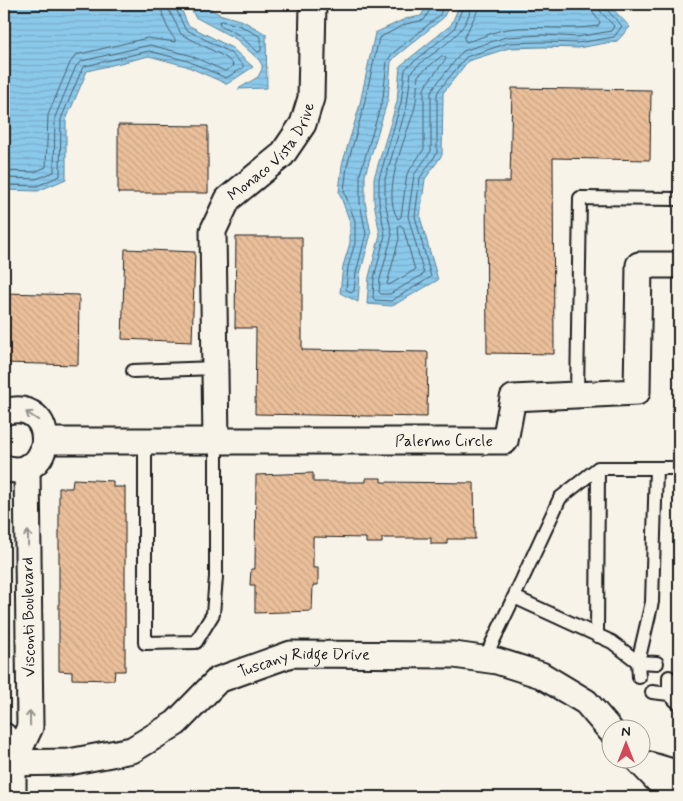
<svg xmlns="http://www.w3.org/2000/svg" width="683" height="801" font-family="Mynerve,sans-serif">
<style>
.water{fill:url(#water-rules);stroke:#5f8498}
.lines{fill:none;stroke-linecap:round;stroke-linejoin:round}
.shore{stroke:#48616f;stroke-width:1}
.building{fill:url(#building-back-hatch);stroke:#1c1c1c}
.service-casing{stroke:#1c1c1c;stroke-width:16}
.minor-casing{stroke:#1c1c1c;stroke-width:29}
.service{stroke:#f7f3e8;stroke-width:12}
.minor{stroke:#f7f3e8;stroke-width:25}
.oneway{stroke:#94928c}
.labels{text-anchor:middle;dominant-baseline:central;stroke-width:4;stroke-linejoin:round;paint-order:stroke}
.street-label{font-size:16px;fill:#1c1c1c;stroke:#f7f3e8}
</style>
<defs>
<pattern id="water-rules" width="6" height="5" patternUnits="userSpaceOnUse" patternTransform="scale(1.25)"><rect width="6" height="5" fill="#8bc9eb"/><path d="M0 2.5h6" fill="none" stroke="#77acc9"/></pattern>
<pattern id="building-back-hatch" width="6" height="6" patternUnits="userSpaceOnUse" patternTransform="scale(1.25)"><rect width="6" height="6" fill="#eabf9a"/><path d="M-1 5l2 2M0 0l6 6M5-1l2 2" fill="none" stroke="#c8a484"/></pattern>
</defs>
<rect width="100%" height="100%" fill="#f7f3e8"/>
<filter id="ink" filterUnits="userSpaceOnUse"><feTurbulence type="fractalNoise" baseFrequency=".02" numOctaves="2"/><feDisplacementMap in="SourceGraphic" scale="10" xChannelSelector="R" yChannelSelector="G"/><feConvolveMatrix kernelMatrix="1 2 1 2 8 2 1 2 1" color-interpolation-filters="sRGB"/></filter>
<g filter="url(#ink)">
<!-- water -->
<path class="water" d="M4,4H179L188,25L232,48L253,67L227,84L186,66L149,56L87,71L66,120V179L38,191L4,190Z
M189,4H203L219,14L243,21L266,34L267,88L238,89L258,77L262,69V65L259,60L236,39L195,17Z
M428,4H450L443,18L395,57L391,62L388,99L365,175V202L371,234L360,274L358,302L340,293L343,266L350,243V222L339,192L342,165L359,108L375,33L405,19L421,16Z
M460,4H605L610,6L630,27L617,41L578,48L543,47L509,48L468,61L443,93L442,155L425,179L420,217L438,280L392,306L367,304L369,277L380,235L374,202V178L397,102L400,66L451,25Z"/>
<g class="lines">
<!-- shore -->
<path class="shore" d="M432,4L431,8L424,20L406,24L379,38L363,109L347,166L344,191L355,221V243L348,267L346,289L351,293L354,291L356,273L366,234L360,203V174L383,98L387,61L392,54L439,16L445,4
M464,4L454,29L405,69L401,103L379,179V202L385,235L374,278L373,298L375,300L391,301L431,277L415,216L420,178L437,153V94L439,90L466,57L508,43L543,42L578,43L614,37L622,26L606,9L605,4
M471,4C469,37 431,51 411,72L407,105L385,179V201L392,235L380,279L379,292L381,294H390L424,274L408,216L414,175L431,151V93L434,87L463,51L506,37L543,35L577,37L611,31L614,26L601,12L599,4
M478,4L477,12L464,38L466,42C480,39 493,31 508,29C538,25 567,31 598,26L600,22L593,13L591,4
M222,21L241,26L261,37V51L258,52L239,35L220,25L219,22Z
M442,56L445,57L446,59L428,82L424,89V149L407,174L401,217L398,219C380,191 407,136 415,107C417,97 417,86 418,76Z
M4,171L34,172L46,167L48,115L70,63L76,55L147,38L175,42V39C168,31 161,15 161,4
M4,178L36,179L54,172L55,117L76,66L82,61L150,45L189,55L225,71L232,67L233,64L225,57L181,34L169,10L168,4
M4,185L37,186L60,176L61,119L82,69L85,66L149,51L188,61L226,78L243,68V65L229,52L185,29L174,4
M400,225L403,227L415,270L389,285L387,284L388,280L399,239L398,227Z"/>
</g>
<!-- building -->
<path class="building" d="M512,88L651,90L650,160L553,158L554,354L487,353L486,182H510Z
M118,125L208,126V193H118Z
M236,237H302V350L428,352L427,417L255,414L256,328H235Z
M125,249L195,252L192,342L122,339Z
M4,293L79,295L78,365L4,363Z
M313,473V482H366V478H381V482L474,483L475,539H447V544H431V538H382V543H366V538L313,537V568H318V585H313L312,611L255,613V585H250L251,569H255L256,475Z
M73,479L113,481V487H125V671H115L114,680L72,679V672L59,671V488H72Z"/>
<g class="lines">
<!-- service casing -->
<g class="service-casing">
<path id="service" d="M133,371L215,368
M577,395L580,198L679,199
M145,441V643L196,642L213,614L216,577V442
M514,597L560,498L598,468H679
M597,636L598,468
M484,660L514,597L612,642L638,662L657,663
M639,677L638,662L652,602L656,468
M669,677V694
M652,692L669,694L679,704"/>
</g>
<!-- minor casing -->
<g class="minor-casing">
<g id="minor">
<path d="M4,412C59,395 57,484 4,468"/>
<path id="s1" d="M46,441H505L513,398L637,392L639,265H679"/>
<path id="s2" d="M216,442L213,231L228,199L282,155L303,124L311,98L313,4"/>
<path d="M4,736L13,763V797"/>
<path d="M636,758L665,788L679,796"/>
<path id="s3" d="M4,763L69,762L132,750L176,723L218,680L291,654L454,655L497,661L541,675L586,702L610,730"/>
<path d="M13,763L30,727L27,467"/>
<path d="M642,763L679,774"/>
</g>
</g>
<!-- service -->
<use href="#service" class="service"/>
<!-- minor -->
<use href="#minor" class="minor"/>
</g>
<!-- one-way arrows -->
<defs><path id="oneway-shaft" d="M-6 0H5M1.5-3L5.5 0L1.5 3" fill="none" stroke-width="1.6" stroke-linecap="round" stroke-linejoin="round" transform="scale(1.25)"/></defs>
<g class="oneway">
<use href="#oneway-shaft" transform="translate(32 416) rotate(-146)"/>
<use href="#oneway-shaft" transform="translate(28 538) rotate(-91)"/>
<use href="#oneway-shaft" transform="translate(30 718) rotate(-91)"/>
</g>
</g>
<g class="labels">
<!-- street labels -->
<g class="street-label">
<text stroke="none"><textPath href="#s2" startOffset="312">Monaco Vista Drive</textPath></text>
<text stroke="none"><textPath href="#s1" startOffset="398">Palermo Circle</textPath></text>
<text transform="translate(29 617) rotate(-91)">Visconti Boulevard</text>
<text stroke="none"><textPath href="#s3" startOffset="330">Tuscany Ridge Drive</textPath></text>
</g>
</g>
<!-- margin -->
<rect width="683" height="801" fill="none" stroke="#f7f3e8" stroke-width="20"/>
<rect x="10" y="10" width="663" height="781" fill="none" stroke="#1c1c1c" stroke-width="2" filter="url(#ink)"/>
<!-- north arrow -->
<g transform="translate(626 744)"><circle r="24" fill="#f7f3e8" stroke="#9f9d96"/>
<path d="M0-4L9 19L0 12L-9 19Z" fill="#d1495b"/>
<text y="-8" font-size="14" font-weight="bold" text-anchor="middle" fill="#1c1c1c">N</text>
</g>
</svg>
